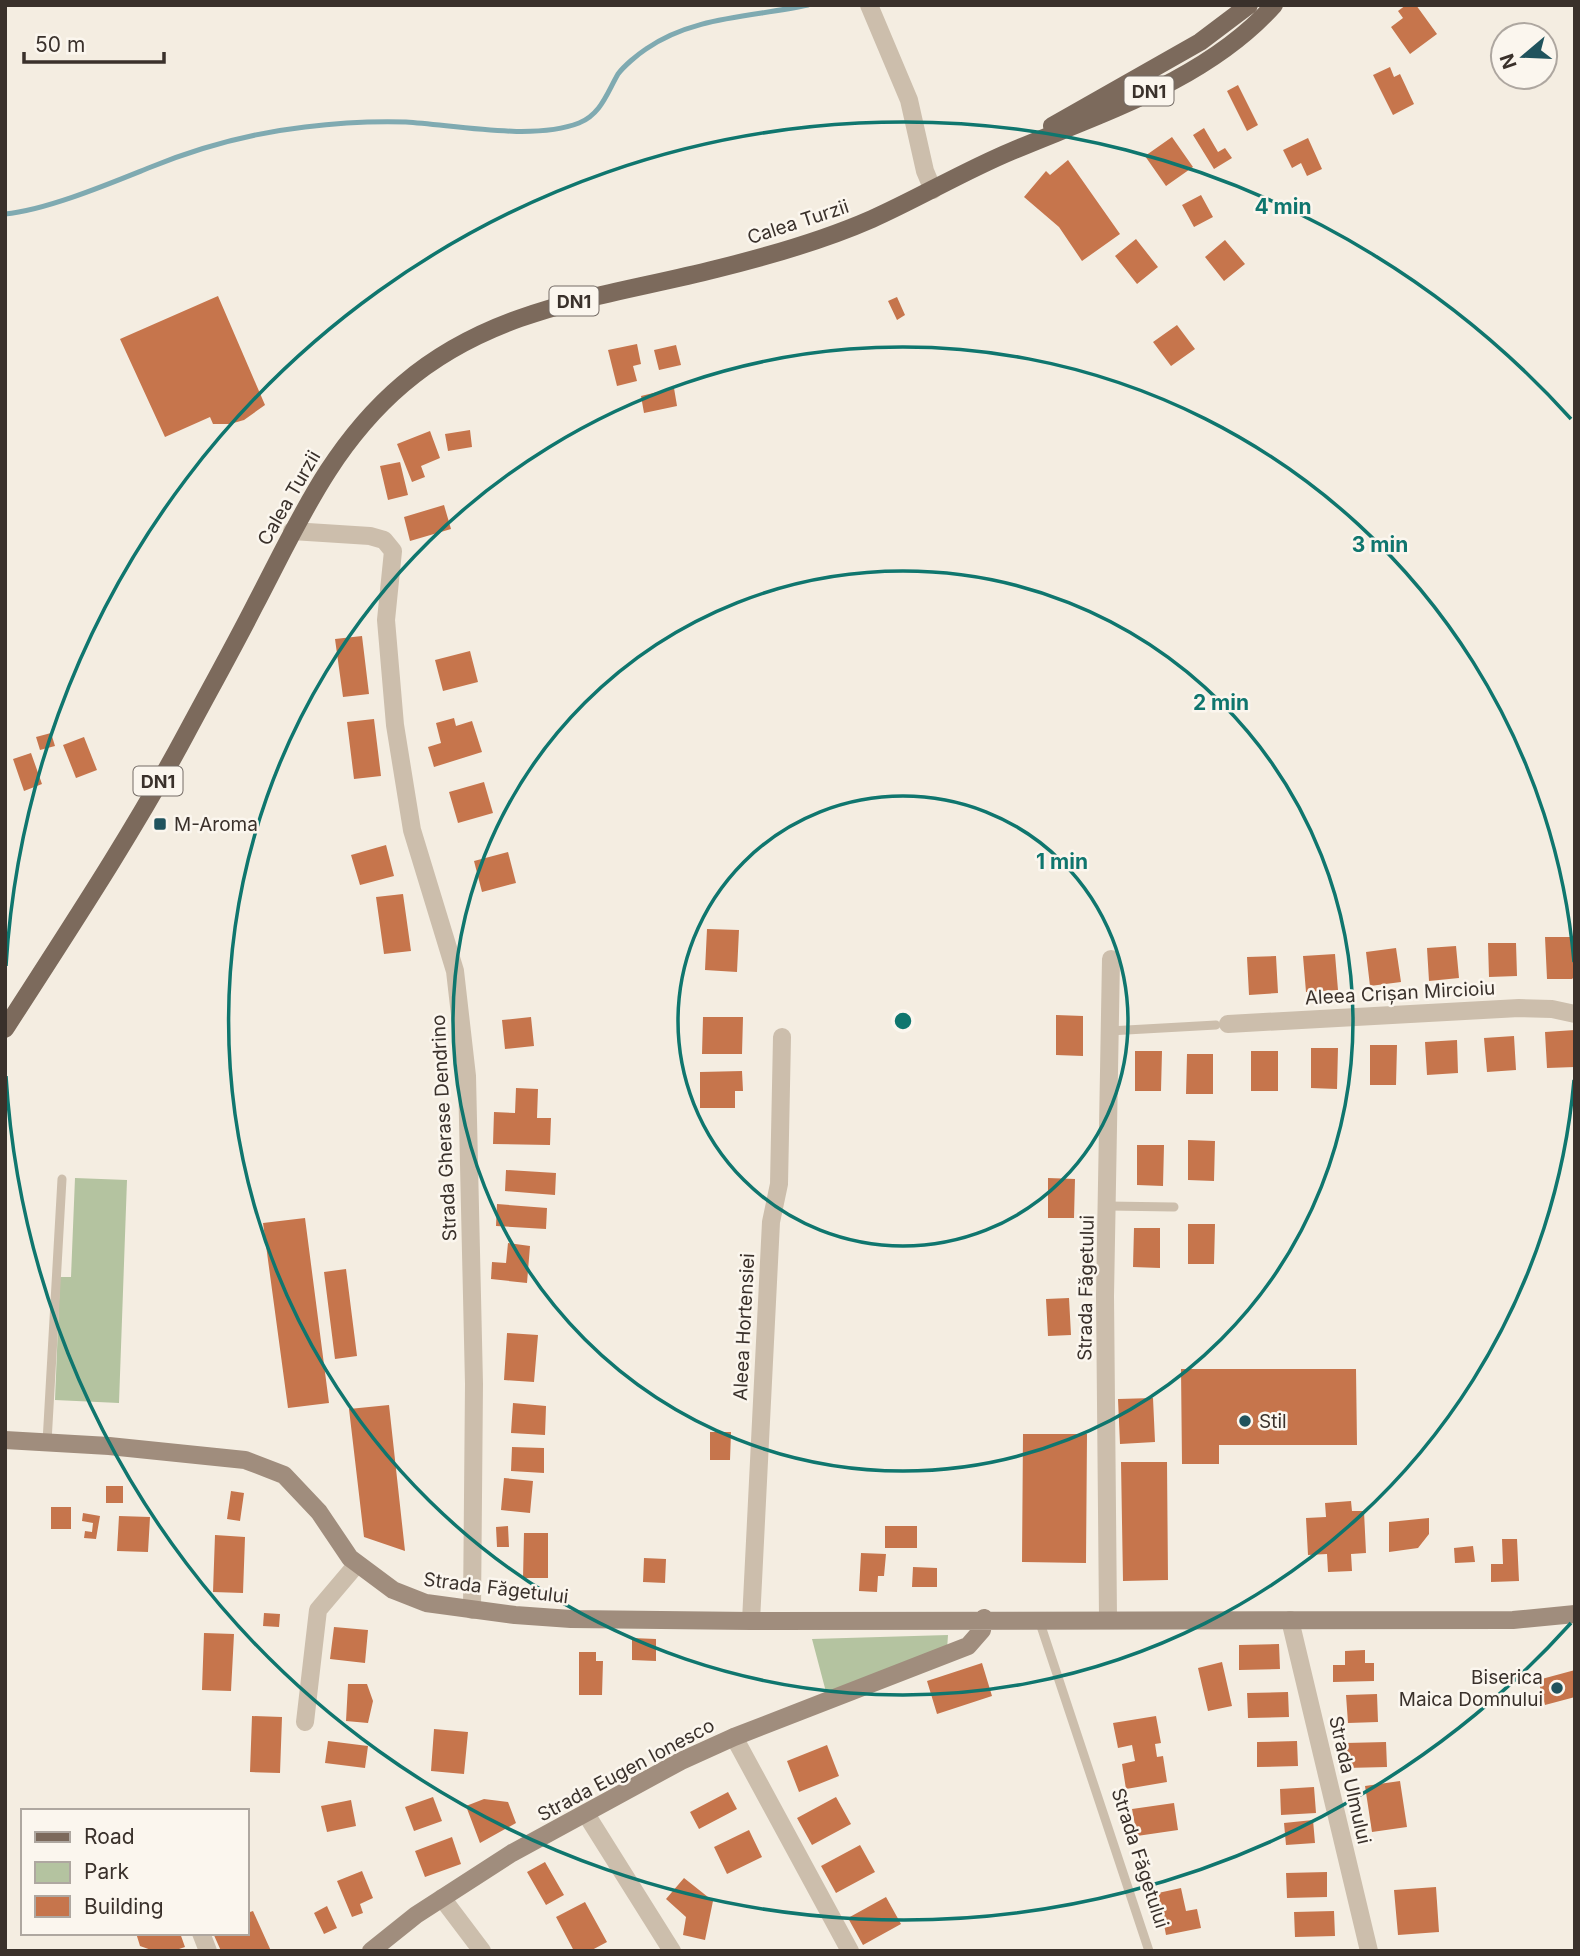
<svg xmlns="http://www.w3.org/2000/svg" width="1580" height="1956" font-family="Inter,sans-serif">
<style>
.green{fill:#b4c3a0}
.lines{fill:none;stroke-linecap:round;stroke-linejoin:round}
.stream{stroke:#7faab1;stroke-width:5}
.building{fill:#c6754c}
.lane{stroke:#ccbeac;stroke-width:9}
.street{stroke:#ccbeac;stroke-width:18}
.secondary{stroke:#a08d7d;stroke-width:18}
.primary{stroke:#7c6a5c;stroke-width:18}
.ring{fill:none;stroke:#0f766e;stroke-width:3.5}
.poi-dot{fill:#20535d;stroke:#fbf6ee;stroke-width:2.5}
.labels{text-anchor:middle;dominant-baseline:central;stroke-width:5;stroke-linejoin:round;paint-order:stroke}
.shield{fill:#fbf6ee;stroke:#746c66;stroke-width:2}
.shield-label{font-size:18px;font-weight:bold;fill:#3a312b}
.street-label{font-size:19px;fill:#3a312b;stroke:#fbf6ee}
.poi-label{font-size:19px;fill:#3a312b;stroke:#fbf6ee;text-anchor:start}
.centre{fill:#0f766e;stroke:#fbf6ee;stroke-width:3.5}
.ring-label{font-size:21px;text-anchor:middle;font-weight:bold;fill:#0f766e;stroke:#fbf6ee;stroke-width:5;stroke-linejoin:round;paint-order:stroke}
</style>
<rect width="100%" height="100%" fill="#f4ede1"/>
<!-- green -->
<path class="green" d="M75,1178L127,1180L119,1403L55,1400L60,1277H71Z
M948,1635L947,1650L889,1673L826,1692L812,1639Z"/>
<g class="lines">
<!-- stream -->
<path class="stream" d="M5,214C47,210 111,183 151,167C200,147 253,133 305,127C337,123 373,121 406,122C455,125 533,141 579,123C601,114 607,93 618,74C624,66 637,55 646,49C693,16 753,17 808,5"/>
</g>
<!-- building -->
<path class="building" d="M1406,5H1416L1437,34L1410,54L1391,27L1403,18L1398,11Z
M1390,67L1394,77L1400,74L1414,104L1393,115L1373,75Z
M1238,85L1258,125L1247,131L1227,91Z
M1204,128L1218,152L1225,148L1232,158L1214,169L1193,135Z
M1172,137L1193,167L1166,186L1145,156Z
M1308,138L1322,169L1307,176L1301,163L1292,168L1283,150Z
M1068,160L1120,234L1082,261L1059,227L1024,197L1046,171L1050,175Z
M1201,195L1213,217L1194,227L1182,205Z
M1136,239L1158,267L1137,284L1115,256Z
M1225,240L1245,264L1224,281L1205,257Z
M218,296L265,405L244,420L230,424H213L210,417L165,437L120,339Z
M897,297L905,315L897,320L888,301Z
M1177,325L1195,349L1171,366L1153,342Z
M637,344L641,364L633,366L637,381L617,386L608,350Z
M676,345L681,365L659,370L654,350Z
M674,388L677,406L644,413L641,396Z
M470,430L472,447L448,451L445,434Z
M430,431L440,458L421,466L425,477L412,482L397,444Z
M400,462L408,495L388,500L380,466Z
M444,505L451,529L410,541L404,517Z
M362,636L369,694L343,697L335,639Z
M470,651L478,682L443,691L435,660Z
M454,718L456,726L472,721L482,752L434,767L428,747L441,743L436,723Z
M374,719L381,776L354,779L347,722Z
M51,733L55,746L40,750L36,737Z
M84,737L97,770L76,778L63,745Z
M31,753L42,784L24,791L13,759Z
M484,782L493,813L458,823L449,792Z
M386,845L394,876L360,885L351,855Z
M508,852L516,883L482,892L474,861Z
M403,894L411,951L384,954L376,897Z
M707,929L739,930L737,972L705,970Z
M1545,937H1575V976L1572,979H1547Z
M1488,943H1516L1517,976L1489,977Z
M1456,946L1459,978L1429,981L1427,948Z
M1396,948L1401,982L1370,986L1366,952Z
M1335,954L1338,990L1306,992L1303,956Z
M1276,956L1278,993L1249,995L1247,957Z
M1056,1015L1083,1016V1056L1056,1055Z
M531,1017L534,1046L505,1049L502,1020Z
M703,1017H743L742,1054H702Z
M1575,1030V1067L1547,1068L1545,1032Z
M1514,1036L1516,1070L1487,1072L1484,1038Z
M1457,1040L1458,1073L1427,1075L1425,1042Z
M1370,1045H1397L1396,1085H1370Z
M1311,1048H1338L1337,1089L1311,1088Z
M1135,1051H1162L1161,1091H1135Z
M1251,1051H1278V1091H1251Z
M1187,1054H1213V1094H1186Z
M742,1071L743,1091H735V1108H700V1072Z
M516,1088L538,1089L537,1118H551L550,1145L493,1144L494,1112L515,1113Z
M1188,1140L1215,1141L1214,1181L1188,1180Z
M1137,1145H1164L1163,1186L1137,1185Z
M506,1170L556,1173L555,1195L505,1191Z
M1048,1178L1075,1179L1074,1218H1048Z
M497,1204L547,1208L546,1229L496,1226Z
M305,1218L329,1403L288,1408L263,1223Z
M1188,1224H1215L1214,1264H1188Z
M1134,1228H1160V1268L1133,1267Z
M508,1243L530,1246L527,1283L491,1279L492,1262L506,1263Z
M346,1269L357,1356L335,1359L324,1272Z
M1069,1298L1071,1335L1048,1336L1046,1299Z
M507,1333L538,1335L534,1382L504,1380Z
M1181,1369H1356L1357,1445H1219V1464H1182Z
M1153,1398L1155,1442L1120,1444L1118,1399Z
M513,1403L546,1406L545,1435L511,1433Z
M389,1405L405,1551L364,1537L349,1409Z
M710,1432H731L730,1460H710Z
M1023,1434H1087L1086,1563L1022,1562Z
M512,1447L544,1448V1473L511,1471Z
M1121,1462H1167L1168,1580L1123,1581Z
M504,1478L533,1481L530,1513L501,1510Z
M106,1486H123V1503H106Z
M231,1491L244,1493L240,1521L227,1519Z
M1351,1501L1352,1511H1364L1366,1553L1351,1554L1352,1571L1328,1572L1327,1554L1308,1555L1306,1518L1326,1517L1325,1503Z
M51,1507H71V1529H51Z
M83,1513L100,1516L96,1539L84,1538L85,1531L92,1532L93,1523L82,1521Z
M119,1516L150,1517L148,1552L117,1551Z
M1429,1518V1534L1418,1548L1389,1552V1522Z
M508,1526L509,1547H497L496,1527Z
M885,1526H917V1548H885Z
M524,1533H548V1578H523Z
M215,1535L245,1537L243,1593L213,1592Z
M1502,1539H1517L1519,1581L1491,1582V1564H1503Z
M1473,1546L1475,1562L1455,1563L1454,1548Z
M861,1553L886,1554L884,1576H878L877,1592L859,1591Z
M644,1558L666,1559L665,1583L643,1582Z
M913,1567L937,1568V1587H912Z
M264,1613L280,1614L279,1627L263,1626Z
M334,1627L368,1630L365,1663L330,1659Z
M204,1633L234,1634L231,1691L202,1690Z
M632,1638L656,1639V1661L632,1660Z
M1279,1644L1280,1669L1239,1670V1645Z
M1365,1650V1663H1374V1681L1333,1682V1665H1345V1651Z
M579,1652H596V1661H603L602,1695H579Z
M1222,1662L1232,1706L1208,1711L1198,1668Z
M982,1663L992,1696L937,1714L927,1681Z
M1575,1670V1697L1545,1705L1538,1680Z
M348,1684H367L373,1701L368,1723L346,1721Z
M1288,1692L1289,1717L1248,1718L1247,1693Z
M1377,1694L1378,1722L1348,1723L1346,1695Z
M252,1716L282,1717L280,1773L250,1772Z
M1156,1716L1161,1743L1155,1744L1157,1757L1163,1756L1167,1782L1126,1789L1122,1764L1135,1761L1132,1745L1118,1748L1113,1723Z
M434,1729L468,1732L464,1774L431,1771Z
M328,1741L368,1746L365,1768L325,1763Z
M1297,1741L1298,1766L1257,1767V1742Z
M1386,1742L1387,1767L1346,1768V1743Z
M827,1745L839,1776L799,1792L787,1761Z
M1400,1781L1407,1827L1372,1832L1365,1786Z
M1314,1787L1316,1813L1281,1815L1280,1789Z
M728,1792L737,1809L699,1829L690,1812Z
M433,1797L442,1821L414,1831L405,1807Z
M836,1797L851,1824L812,1845L797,1818Z
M484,1799L508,1802L516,1823L480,1843L466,1806Z
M351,1800L356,1826L327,1832L321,1806Z
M1174,1803L1178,1830L1137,1836L1132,1809Z
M1313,1820L1315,1843L1286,1845L1284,1823Z
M749,1830L762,1857L727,1874L714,1847Z
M452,1837L461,1864L425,1877L415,1851Z
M860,1845L875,1872L836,1893L821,1866Z
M545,1862L564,1895L546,1905L527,1872Z
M362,1871L373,1898L360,1904L363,1913L352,1917L337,1881Z
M1327,1872V1897L1287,1898L1286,1873Z
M684,1878L713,1901L705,1940L683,1935L686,1917L666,1899Z
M1436,1887L1439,1932L1398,1935L1394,1890Z
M1181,1888L1186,1911L1197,1909L1201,1928L1166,1935L1158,1893Z
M886,1897L901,1924L863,1945L848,1918Z
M585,1902L607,1942L590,1951H574L556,1917Z
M327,1906L337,1928L324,1934L314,1913Z
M253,1911L271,1951H221L213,1933H247V1913Z
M1334,1911L1335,1936L1295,1937L1294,1912Z
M136,1933H180L185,1947L173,1951H154L140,1946Z"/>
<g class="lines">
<!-- lane -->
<path class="lane" d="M1109,1031L1216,1025
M1108,1206L1174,1207
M47,1442L62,1179
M1039,1620L1149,1951"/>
<!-- street -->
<path class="street" d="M869,5L909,100L925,171L933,190
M292,531L370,536L384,540L393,551L386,620L395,725L412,830L455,971L467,1076L474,1384L472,1610
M1228,1024L1519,1008L1552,1009L1575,1014
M1108,1618L1105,1296L1111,959
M1290,1620L1369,1951
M751,1621L771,1222L779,1184L782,1037
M305,1722L318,1610L357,1564
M734,1737L850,1951
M586,1814L672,1951
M442,1898L482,1951
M201,1933L208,1951"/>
<!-- secondary -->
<path class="secondary" d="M5,1440L109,1446L245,1460L284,1475L319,1512L350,1558L393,1590L426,1603L515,1615L571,1619L751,1621L1513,1620L1575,1614
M371,1951L416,1915L512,1853L681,1761L734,1737L968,1646L982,1630L984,1618"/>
<!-- primary -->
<path class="primary" d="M1052,126L1200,42L1249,5
M5,1029C66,934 133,833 186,734C209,691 233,648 255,605C298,523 331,445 403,384C494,306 606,297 716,269C769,256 822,241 872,219C919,198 964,171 1012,151C1102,113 1207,80 1274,5"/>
</g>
<!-- distance rings -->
<g class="ring">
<circle cx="903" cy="1021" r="225"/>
<circle cx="903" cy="1021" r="450"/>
<path d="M1574 1080A674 674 0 1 1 1574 962"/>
<path d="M1571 1623A899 899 0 0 1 6 1076M6 966A899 899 0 0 1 1571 419"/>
</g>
<!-- markers -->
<g class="poi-dot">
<rect x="153" y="817" width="14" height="14" rx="3.5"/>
<circle cx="1245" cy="1421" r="7"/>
<circle cx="1557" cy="1688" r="7"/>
</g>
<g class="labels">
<!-- shield labels -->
<g class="shield">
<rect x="1124.5" y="76.5" width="49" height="29" rx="5"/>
<rect x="549.5" y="286.5" width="49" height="29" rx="5"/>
<rect x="133.5" y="766.5" width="49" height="29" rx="5"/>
</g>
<g class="shield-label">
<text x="1149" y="91">DN1</text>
<text x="574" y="301">DN1</text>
<text x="158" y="781">DN1</text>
</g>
<!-- street labels -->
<g class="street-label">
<text transform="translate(798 222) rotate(-18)">Calea Turzii</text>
<text transform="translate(289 498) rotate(-60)">Calea Turzii</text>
<text transform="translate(1400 993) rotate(-3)">Aleea Crișan Mircioiu</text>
<text transform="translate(444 1128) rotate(-93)">Strada Gherase Dendrino</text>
<text transform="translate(1086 1288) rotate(-89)">Strada Făgetului</text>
<text transform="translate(744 1327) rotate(-87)">Aleea Hortensiei</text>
<text transform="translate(496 1588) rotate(7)">Strada Făgetului</text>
<text transform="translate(626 1770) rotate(-28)">Strada Eugen Ionesco</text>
<text transform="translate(1350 1780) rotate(77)">Strada Ulmului</text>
<text transform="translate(1140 1858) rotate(72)">Strada Făgetului</text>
</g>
<!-- poi labels -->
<g class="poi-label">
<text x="174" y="824">M-Aroma</text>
<text x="1259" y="1421">Stil</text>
<text x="1543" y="1677" text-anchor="end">Biserica<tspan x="1543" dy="22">Maica Domnului</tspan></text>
</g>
</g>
<circle cx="903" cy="1021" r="10" class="centre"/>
<g class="ring-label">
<text x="1283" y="214">4 min</text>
<text x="1380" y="552">3 min</text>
<text x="1221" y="710">2 min</text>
<text x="1062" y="869">1 min</text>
</g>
<!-- border -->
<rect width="1580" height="1956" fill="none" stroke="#3a312b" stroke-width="14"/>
<!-- legend -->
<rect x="21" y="1809" width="228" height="126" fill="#fbf6ee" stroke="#aea7a0" stroke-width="2"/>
<rect x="35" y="1832" width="35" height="10" fill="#7c6a5c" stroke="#aea7a0" stroke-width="2"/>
<text x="84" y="1844" font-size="21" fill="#3a312b">Road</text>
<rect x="35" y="1862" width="35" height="21" fill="#b4c3a0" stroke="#aea7a0" stroke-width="2"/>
<text x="84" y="1879" font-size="21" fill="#3a312b">Park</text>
<rect x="35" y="1896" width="35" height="21" fill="#c6754c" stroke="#aea7a0" stroke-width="2"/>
<text x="84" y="1914" font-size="21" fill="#3a312b">Building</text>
<!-- north arrow -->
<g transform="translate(1524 56) rotate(251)"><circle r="33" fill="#fbf6ee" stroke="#aea7a0" stroke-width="2"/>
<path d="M0-5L12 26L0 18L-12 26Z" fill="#20535d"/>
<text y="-10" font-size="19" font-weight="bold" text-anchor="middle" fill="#3a312b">N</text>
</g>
<!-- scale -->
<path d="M24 52v10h140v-10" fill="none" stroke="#3a312b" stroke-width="3.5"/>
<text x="35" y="52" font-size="21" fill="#3a312b" stroke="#fbf6ee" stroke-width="5" paint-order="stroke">50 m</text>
</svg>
